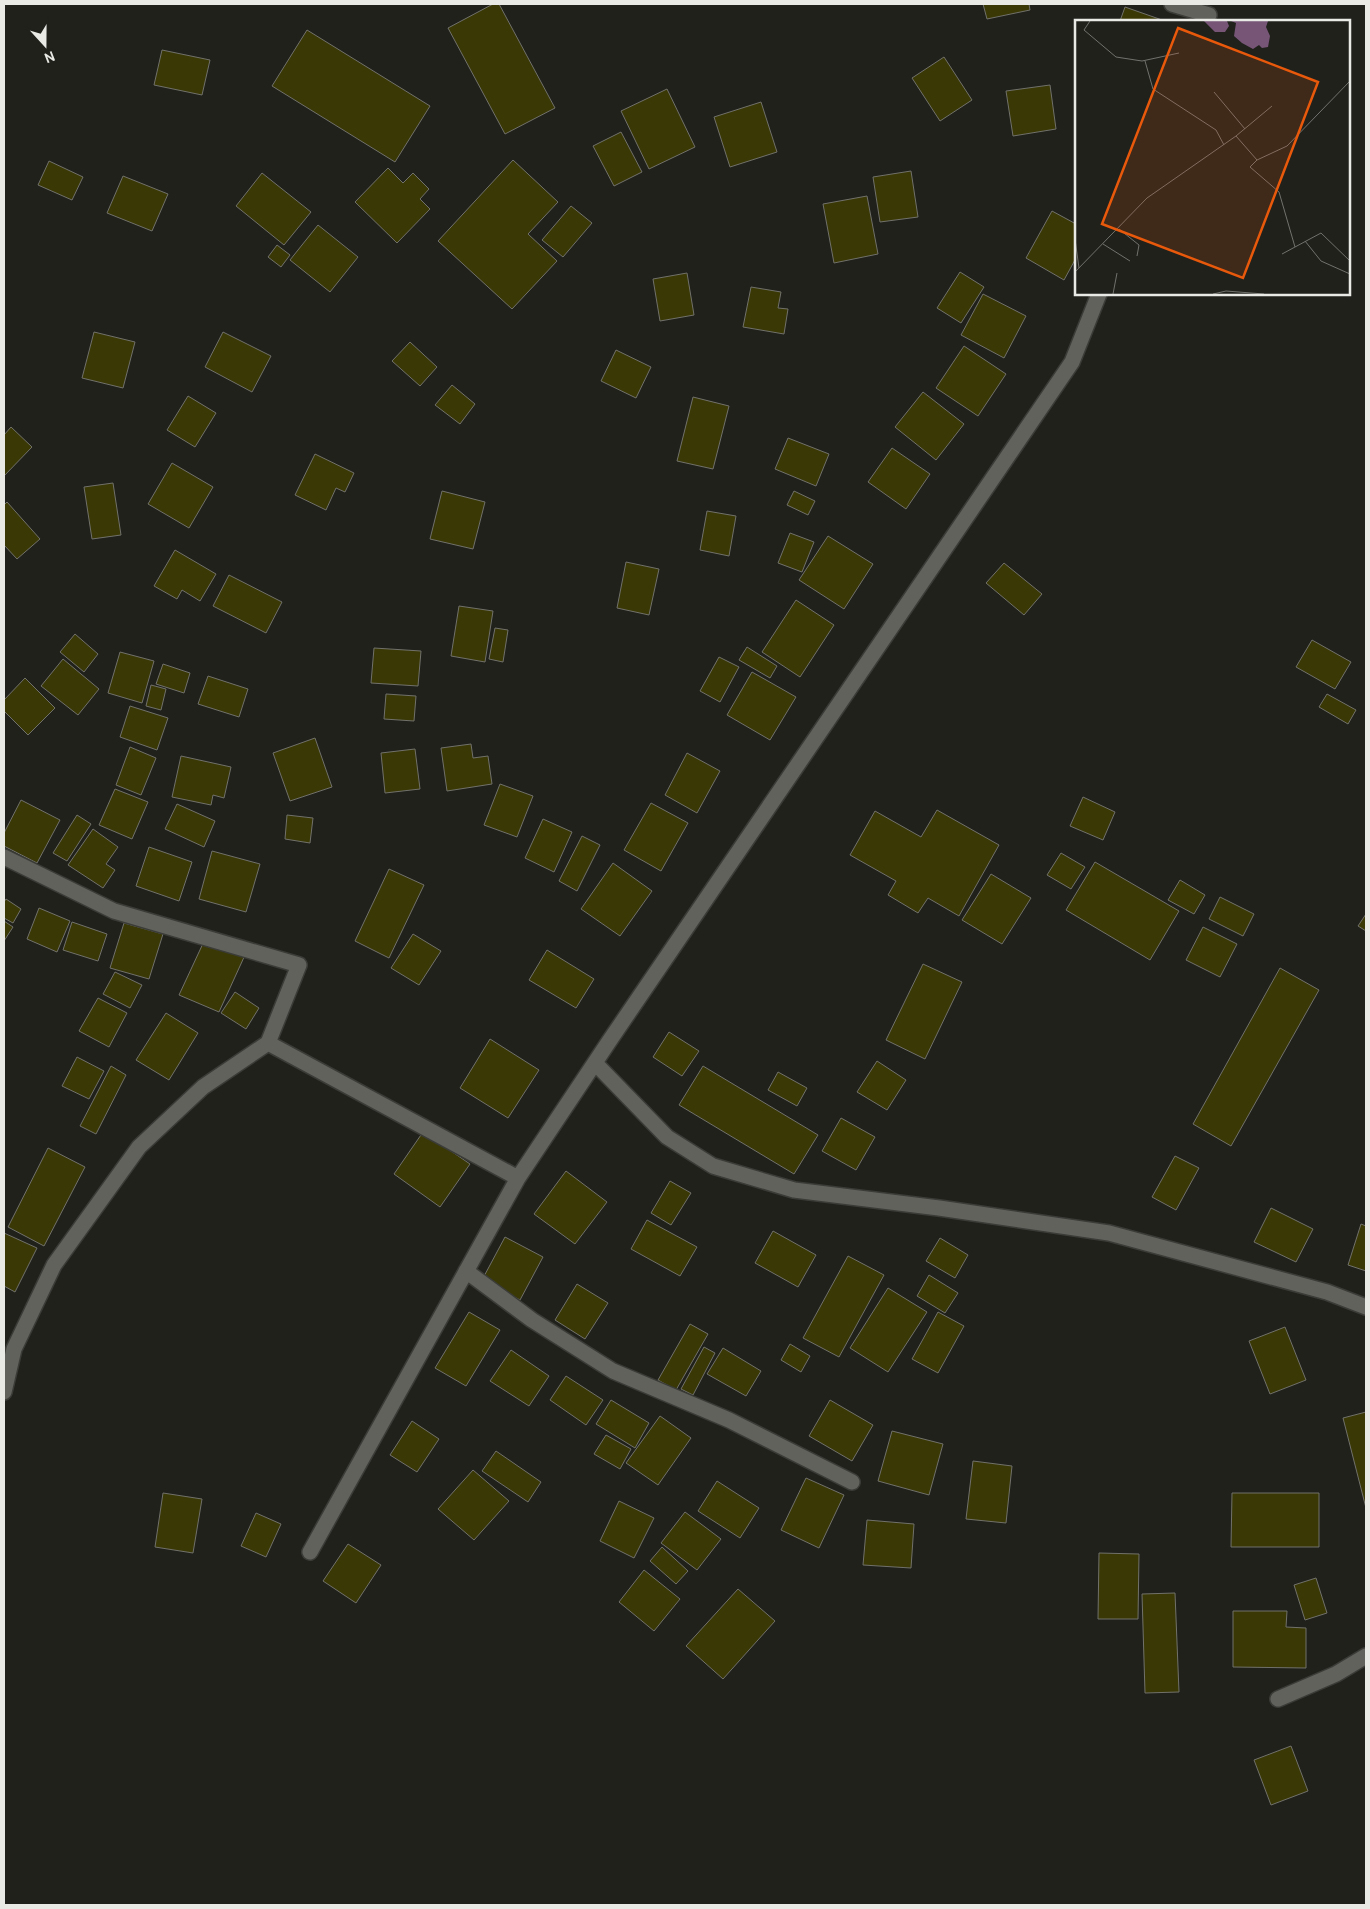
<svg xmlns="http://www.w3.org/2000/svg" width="1370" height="1909" font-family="Cabin,sans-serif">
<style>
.building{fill:#3a3906;stroke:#71716b}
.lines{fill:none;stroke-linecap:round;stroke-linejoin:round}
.minor-casing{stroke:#3b3c38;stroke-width:18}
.minor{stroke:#62625d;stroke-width:15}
.inset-road{fill:none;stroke:#71716d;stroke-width:1}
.view{fill:#e8590c;fill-opacity:0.15;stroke:#e8590c;stroke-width:2.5}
.inset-edge{fill:none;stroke:#e9eae6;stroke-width:2.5}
</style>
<rect width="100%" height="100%" fill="#21211c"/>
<!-- building -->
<path class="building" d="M493,4H499L555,108L505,134L448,28Z
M983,4H1029L1030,10L987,19Z
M1125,7L1165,21H1120Z
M307,30L430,106L395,162L272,86Z
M162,50L210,60L202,95L154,85Z
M944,57L972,100L940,121L912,78Z
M1050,85L1056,129L1013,136L1006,91Z
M667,89L695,147L649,169L621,111Z
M761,102L777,152L730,167L714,117Z
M621,132L642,172L614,186L593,146Z
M513,160L558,202L528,234L557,261L512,309L438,241Z
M49,161L83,177L72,200L38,185Z
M388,168L403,183L413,173L429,189L420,199L430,209L397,243L355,202Z
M911,171L918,217L880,222L873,177Z
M262,173L311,212L284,245L236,206Z
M123,176L168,194L152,231L107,213Z
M867,196L878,254L834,263L823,204Z
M571,206L592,223L563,257L542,240Z
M1052,211L1076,224V258L1064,280L1026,258Z
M318,225L358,257L330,292L290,260Z
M277,245L290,255L281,267L268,257Z
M960,272L984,287L961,323L937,308Z
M687,273L694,315L660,321L653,279Z
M751,287L781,292L778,308L788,309L784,334L743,327Z
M983,294L1026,316L1004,358L961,335Z
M94,332L135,342L123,388L82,378Z
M223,332L271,356L252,392L205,367Z
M410,342L437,367L420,386L392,361Z
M964,346L1006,374L978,416L936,388Z
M616,350L651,367L636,398L601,381Z
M452,385L475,404L460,424L435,405Z
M923,392L964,424L936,460L895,427Z
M188,396L216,413L195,447L167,430Z
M693,397L729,406L713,469L677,461Z
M11,427L32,447L4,476V435Z
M788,438L829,454L816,486L775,469Z
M892,448L930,474L906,509L868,482Z
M315,454L354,473L345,492L336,488L326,510L295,495Z
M172,463L213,487L189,528L148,504Z
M113,483L121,535L92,539L84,487Z
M442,491L485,502L473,549L430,539Z
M794,491L815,501L808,515L787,505Z
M7,502L40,539L17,559L4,545V505Z
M707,511L736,516L729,556L700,550Z
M790,533L814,542L802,572L778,563Z
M828,536L873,564L844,609L799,580Z
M175,550L216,574L200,601L182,590L177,599L154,586Z
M626,562L659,569L649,615L617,608Z
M1004,563L1042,594L1024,615L986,583Z
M229,575L282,602L266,633L213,606Z
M796,600L834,625L800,677L762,652Z
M459,606L493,611L485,662L451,656Z
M495,628L508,630L503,662L489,659Z
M75,634L98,654L84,672L60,652Z
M1312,640L1351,662L1335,689L1296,667Z
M747,647L777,666L770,678L739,660Z
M374,648L421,651L418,686L371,683Z
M120,652L154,661L142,703L108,693Z
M719,657L739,667L720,702L700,691Z
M63,659L99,689L78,715L41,686Z
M163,664L190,673L184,693L156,684Z
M752,672L796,697L770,740L727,715Z
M208,676L248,689L239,717L198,704Z
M25,678L55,708L28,735L4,711V700Z
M151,685L166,689L161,710L146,706Z
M386,694L416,696L414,721L384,719Z
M1327,694L1356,710L1348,724L1319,707Z
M130,706L168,718L157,750L120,737Z
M315,738L332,787L290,801L273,753Z
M471,744L473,758L488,756L492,784L447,791L441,748Z
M130,747L156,758L141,795L116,785Z
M415,749L420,789L385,793L381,753Z
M687,753L720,771L697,813L665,795Z
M181,756L231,767L224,798L213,795L211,805L172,797Z
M500,784L533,796L517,837L484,825Z
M115,789L148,802L132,839L99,825Z
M1083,797L1115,812L1103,840L1070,826Z
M21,800L60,820L37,863L4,846V833Z
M651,803L688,823L661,871L624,850Z
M177,804L215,821L204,847L165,829Z
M937,810L999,845L959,916L928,898L918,913L888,895L896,881L850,855L875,811L921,837Z
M77,815L91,824L67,861L53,853Z
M287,815L313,818L310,843L285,839Z
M543,819L572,832L554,872L525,858Z
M93,829L118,847L106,864L115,870L103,888L68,865Z
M582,836L600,845L577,891L559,881Z
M149,847L192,862L179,901L136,886Z
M212,851L260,864L246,912L199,899Z
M1061,853L1085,867L1071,889L1047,875Z
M1095,862L1179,911L1150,960L1066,910Z
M613,863L652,891L620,936L581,909Z
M389,869L424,885L389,958L355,941Z
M991,874L1031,898L1002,944L962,920Z
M1180,880L1205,895L1194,914L1168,900Z
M1220,897L1254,914L1243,936L1209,919Z
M6,899L21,909L13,923L4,918V902Z
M39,908L70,921L57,952L27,939Z
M1366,914V931L1358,926Z
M4,921L13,927L4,941Z
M72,922L107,934L98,961L63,950Z
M124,923L163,934L149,979L110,968Z
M1203,927L1237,944L1220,977L1186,960Z
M413,934L441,951L419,985L391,968Z
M206,937L245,955L219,1012L179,995Z
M547,950L594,979L576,1008L529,980Z
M923,964L962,982L925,1059L886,1040Z
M1280,968L1319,990L1231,1146L1193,1124Z
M115,972L142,985L130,1008L103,994Z
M235,992L259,1008L246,1029L221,1013Z
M98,998L127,1013L109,1047L79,1031Z
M166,1013L198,1033L169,1080L136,1060Z
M669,1032L699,1051L682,1076L653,1057Z
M490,1039L539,1070L508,1118L460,1088Z
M77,1057L104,1071L89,1099L62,1086Z
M877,1061L906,1080L887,1110L857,1092Z
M111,1066L126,1075L96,1134L80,1126Z
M703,1066L818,1135L794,1174L679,1105Z
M778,1072L807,1088L797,1106L768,1090Z
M841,1118L875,1137L856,1170L822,1151Z
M423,1132L470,1164L440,1207L394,1174Z
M48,1148L85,1167L44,1246L8,1227Z
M1175,1156L1199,1168L1176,1210L1152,1197Z
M566,1171L607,1202L575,1244L534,1214Z
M670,1181L691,1193L671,1225L651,1213Z
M1271,1208L1313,1229L1296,1262L1254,1242Z
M647,1220L697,1247L680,1276L631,1249Z
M1361,1224L1366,1226V1271L1348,1265Z
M773,1231L816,1255L798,1287L755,1263Z
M4,1233L37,1248L15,1292L4,1286Z
M505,1237L543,1257L520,1300L482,1280Z
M940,1238L968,1255L955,1278L926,1261Z
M848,1256L884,1275L839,1357L803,1338Z
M929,1275L958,1293L945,1313L917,1296Z
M577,1284L608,1303L585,1339L555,1320Z
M888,1288L927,1312L888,1372L850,1348Z
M469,1312L500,1330L466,1386L435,1368Z
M938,1312L964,1326L938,1373L912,1359Z
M690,1324L708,1334L676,1390L658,1380Z
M1285,1327L1306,1380L1270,1394L1249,1341Z
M790,1344L810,1356L801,1372L781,1360Z
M704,1347L715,1353L693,1395L681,1389Z
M723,1348L761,1371L746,1396L707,1374Z
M511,1350L549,1376L529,1406L490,1381Z
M566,1376L603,1400L586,1425L550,1400Z
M611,1400L649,1423L635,1448L596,1424Z
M830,1400L873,1425L852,1461L809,1436Z
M1366,1412V1508L1343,1418Z
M660,1416L691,1438L658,1485L626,1463Z
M412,1421L439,1439L417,1472L390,1455Z
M892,1431L943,1444L929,1495L878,1481Z
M606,1435L631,1449L620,1469L594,1454Z
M496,1451L541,1482L528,1502L482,1471Z
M973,1461L1012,1466L1006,1523L966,1519Z
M473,1470L509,1501L474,1540L438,1509Z
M806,1478L844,1495L819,1548L781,1530Z
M717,1481L759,1508L740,1538L698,1511Z
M163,1493L202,1499L193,1553L155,1547Z
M1232,1493H1319V1547H1231Z
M619,1501L654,1518L634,1558L600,1541Z
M685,1512L721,1539L697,1570L661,1543Z
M256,1513L281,1524L266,1557L241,1546Z
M867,1520L914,1524L911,1568L863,1565Z
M348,1544L381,1565L356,1603L323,1581Z
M662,1547L688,1571L676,1584L650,1561Z
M1099,1553L1139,1554L1138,1619H1098Z
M644,1570L680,1599L654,1631L619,1602Z
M1316,1578L1327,1613L1305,1620L1294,1585Z
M738,1589L775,1621L723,1679L686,1646Z
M1175,1593L1179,1692L1145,1693L1142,1594Z
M1233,1611H1287L1286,1627L1306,1628V1668L1233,1667Z
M1291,1746L1308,1791L1271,1805L1254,1760Z"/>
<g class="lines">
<!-- minor casing -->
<g class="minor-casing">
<path id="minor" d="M1172,4L1209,15
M4,857L114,911L299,965L268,1043L518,1178
M595,1063L667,1137L713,1166L794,1190L939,1208L1109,1233L1327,1292L1366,1307
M466,1271L532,1320L613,1371L729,1420L852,1482
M4,1392L14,1349L54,1265L139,1147L203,1087L268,1043
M310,1552L518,1178L610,1040L1072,362L1099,294
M1278,1699L1336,1674L1366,1656"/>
</g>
<!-- minor -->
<use href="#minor" class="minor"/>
</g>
<!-- overview -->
<g transform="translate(1075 20)">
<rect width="275" height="275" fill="#21211c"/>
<path d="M129,1H152L154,6L150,12H140ZM156,1H193L191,7L195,16L193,27L187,28L184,25L178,29L167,23L159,16L161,3Z" fill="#765577"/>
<path class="inset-road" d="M15,1L9,10L41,37L67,41L104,33M70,41L78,69L141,110L149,125M139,72L170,109M161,116L182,140L175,147L204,172L220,227M182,140L212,126L275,61M44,209L64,225L62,236M0,219L4,248M230,221L246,241L275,254M28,224L55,241M207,234L246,213L275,241M0,252L72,178L161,116L197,86M38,274L42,253M138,274L151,271L189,274"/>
<path class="view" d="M103,8L243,62L168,258L27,204Z"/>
<rect width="275" height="275" class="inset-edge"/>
</g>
<!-- border -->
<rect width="1370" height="1909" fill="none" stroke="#e9eae6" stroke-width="10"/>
<!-- north arrow -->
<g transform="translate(45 45) rotate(159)" stroke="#21211c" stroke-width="4" paint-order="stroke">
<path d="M0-4L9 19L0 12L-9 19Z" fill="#e9eae6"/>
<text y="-8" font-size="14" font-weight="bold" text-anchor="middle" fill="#e9eae6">N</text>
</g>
</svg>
